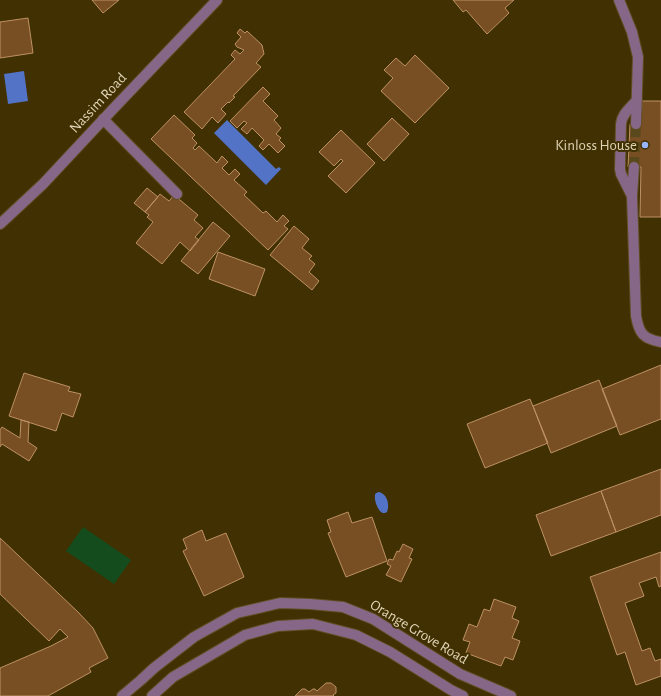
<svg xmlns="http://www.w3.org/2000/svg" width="661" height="696" font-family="'Alegreya Sans',sans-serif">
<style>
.green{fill:#144c1e}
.water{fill:#5373c7}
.building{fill:#784f22;stroke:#bd9164}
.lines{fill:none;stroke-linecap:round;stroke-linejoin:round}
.minor-tunnel{stroke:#59491c;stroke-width:10;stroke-dasharray:10 5;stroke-linecap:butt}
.minor-casing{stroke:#5e4e22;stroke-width:12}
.minor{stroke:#876787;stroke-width:10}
.poi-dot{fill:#97b6fd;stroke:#413001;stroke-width:1.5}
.labels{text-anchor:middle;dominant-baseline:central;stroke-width:4;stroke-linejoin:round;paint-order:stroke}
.street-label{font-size:15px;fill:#e0d4b7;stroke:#413001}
.poi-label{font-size:15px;fill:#e0d4b7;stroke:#413001;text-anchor:end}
</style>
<rect width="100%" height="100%" fill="#413001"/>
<!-- green -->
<path class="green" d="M83,527L131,560L114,584L66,551Z"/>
<!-- water -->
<path class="water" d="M24,71L28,101L8,104L4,74Z
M227,120L276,169L279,167L281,169L266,185L214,133Z
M379,492C387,494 390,504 387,512L385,513C383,513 382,513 381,512C378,510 374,500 375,496C375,493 376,493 379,492Z"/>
<!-- building -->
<path class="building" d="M92,0H119L103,13Z
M453,0H514L505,8L509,13L487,34L466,10L463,12Z
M28,18L33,53L0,58V22Z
M240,29L245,33L247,31L262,45L264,54L256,63L261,67L233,96L235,97L229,103L228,102L221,109L226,114L218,123L212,117L202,129L184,112L235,59L231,55L235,50L240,54L244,50L237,47L235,44L241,37L237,33Z
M415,55L449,88L415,123L381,91L393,78L384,70L396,58L405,66Z
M263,87L270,94L263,101L278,116L274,120L281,128L276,134L281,138L279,140L285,146L278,153L269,144L263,150L259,146L264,140L252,128L247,134L241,129L247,123L244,121L237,128L230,121Z
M642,101H661V217H640L641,167H628L630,124H641Z
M174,115L195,135L192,138L197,143L193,148L195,150L199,146L217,163L222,156L228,162L222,168L229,175L235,169L240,174L234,180L247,192L244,195L263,213L266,211L277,222L283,215L289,221L284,226L288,229L268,250L151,139Z
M392,118L409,134L384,161L367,144Z
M341,130L375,163L346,193L328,176L343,161L341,159L334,166L319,152Z
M147,188L158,197L145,212L134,203Z
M160,194L169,201L174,195L198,215L194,220L203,228L195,237L199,240L190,251L180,242L162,264L136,243L153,222L147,217L149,215L145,212Z
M213,222L230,236L198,274L181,261Z
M294,226L309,239L302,248L312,256L309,259L315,264L309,272L319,281L312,290L270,255Z
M218,252L265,269L255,296L209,279Z
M661,365V419L620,435L602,389Z
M24,373L70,387L68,391L81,394L73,417L62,413L56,431L9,416Z
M599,380L617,426L551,453L533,406Z
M530,399L548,443L485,468L467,424Z
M21,420L29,422L28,442L37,448L29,461L2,444L0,447V430L2,427L20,438Z
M661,469V515L616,532L601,491Z
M601,491L616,532L551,556L536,515Z
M348,512L352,523L372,517L387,561L346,577L328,533L331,532L327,520Z
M202,530L206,541L226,533L244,577L204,596L183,551L187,549L183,539Z
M0,538L78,612L93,628L108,658L89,668L91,672L48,696H0V668L51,646L68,637L60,629L49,641L0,594Z
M403,544L413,549L409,558L412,559L401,582L386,575L391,566L387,564L389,559L393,560L397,551L399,552Z
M661,552V586L659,587L656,577L639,583L644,596L625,603L642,651L650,648L655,661L661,659V676L636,685L625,652L617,655L590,577Z
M494,599L516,607L512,618L519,621L512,638L520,641L513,660L505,657L501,666L466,653L470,642L463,640L469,624L477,627L484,609L490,611Z
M326,683H331L336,687V693L333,695L334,696H295L302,689H305L309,692L313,689H315L317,691Z"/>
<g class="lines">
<!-- minor-tunnel -->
<path class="minor-tunnel" d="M634,167L636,124"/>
<!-- minor casing -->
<g class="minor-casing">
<path id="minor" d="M619,0L632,32L638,57L636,124
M103,119L177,194
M634,167L632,196L636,316C639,333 643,339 661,342
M632,196L621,174L620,169L621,124C622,114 630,108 637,100
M0,224L43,184L114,108L217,0
M122,696L141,680L154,668L194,637L237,613L280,603L310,604L343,607L373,619L460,674L511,696
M152,696L173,677L245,635L278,626L313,624L356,635L390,652L451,690L463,696"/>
</g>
<!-- minor -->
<use href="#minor" class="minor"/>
</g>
<!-- markers -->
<circle class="poi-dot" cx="645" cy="145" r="4"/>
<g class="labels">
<!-- street labels -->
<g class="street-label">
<text transform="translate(98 103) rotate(-47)">Nassim Road</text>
<text transform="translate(419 632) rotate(31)">Orange Grove Road</text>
</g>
<!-- poi labels -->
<g class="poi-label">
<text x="637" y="145">Kinloss House</text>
</g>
</g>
</svg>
